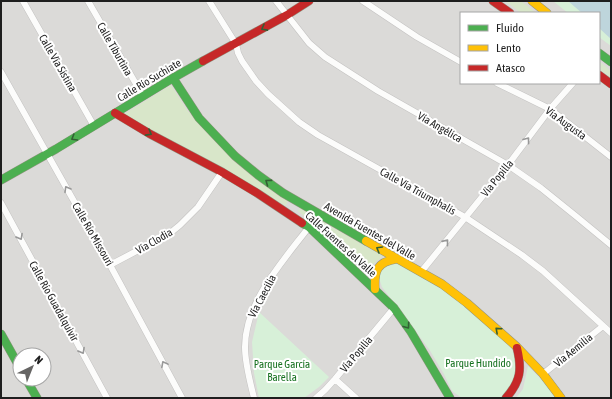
<svg xmlns="http://www.w3.org/2000/svg" width="612" height="399" font-family="'Asap Condensed',sans-serif">
<style>
.residential{fill:#dbdad8;fill-rule:evenodd}
.grass{fill:#d8e6c9}
.park{fill:#d7f0d8}
.water{fill:#bed5dc}
.lines{fill:none;stroke-linecap:round;stroke-linejoin:round}
.street-casing{stroke:#c3c2c1;stroke-width:7}
.fast-casing{stroke:#929481;stroke-width:9}
.slow-casing{stroke:#929481;stroke-width:9}
.jam-casing{stroke:#929481;stroke-width:9}
.street{stroke:#fcfcfb;stroke-width:6}
.fast{stroke:#4caf50;stroke-width:8}
.slow{stroke:#ffc107;stroke-width:8}
.jam{stroke:#c62828;stroke-width:8}
.oneway{stroke:#335f34}
.oneway2{stroke:#989898}
.labels{text-anchor:middle;dominant-baseline:central;stroke-width:4;stroke-linejoin:round;paint-order:stroke}
.street-label{font-size:11px;fill:#1e1e1e;stroke:#fff}
.park-label{font-size:11px;fill:#177120;stroke:#fff}
</style>
<rect width="100%" height="100%" fill="#eceae7"/>
<!-- residential -->
<path class="residential" d="M1,1H568L582,13H461V83H599V28L611,39V398H1ZM20,355H44V379H20Z"/>
<!-- grass -->
<path class="grass" d="M505,1H521L536,13H521Z
M599,61L611,71V78L599,69Z
M171,85L187,110L229,155L288,201L286,206L124,114Z
M300,208L383,256L369,268L367,274L298,211Z"/>
<!-- park -->
<path class="park" d="M553,1H611V46L599,37V13H568Z
M387,263H398L440,285L492,329L512,349L517,362L513,385L501,398H462L452,391L444,374L429,349L382,287L378,275L381,269Z
M259,312L329,377L319,387L304,398H259L254,373L252,342Z
M528,366L546,384L556,398H516L523,389Z"/>
<!-- water -->
<path class="water" d="M568,1H611V39L599,28V13H582Z"/>
<g class="lines">
<!-- street casing -->
<g class="street-casing">
<path id="street" d="M23,1L94,126
M88,1L143,96
M209,1L236,44L238,53L242,61L256,81L268,94L299,122L318,135L465,217L522,255L543,271L611,333
M276,1L309,43L325,57L378,91L508,165L541,188L577,217L611,245
M363,1L417,37L461,62
M1,72L110,265L182,398
M497,83L550,109L611,157
M1,203L107,398
M110,265L169,234L180,225L198,207L222,172
M421,272L508,165L550,109L573,83
M543,374L603,326
M335,379L356,398
M254,398C250,381 245,364 245,347C245,302 283,261 309,227
M316,398L325,390L335,379L394,308"/>
</g>
<!-- fast casing -->
<g class="fast-casing">
<path id="fast" d="M599,53L611,62
M173,78L199,118L235,156L258,175L283,193L366,241
M1,180L56,149L173,78L203,61
M302,223L309,227L394,308L411,332L450,398
M1,334L20,368
M26,379L37,398"/>
</g>
<!-- slow casing -->
<g class="slow-casing">
<path id="slow" d="M532,1L547,13
M366,241L442,284L467,303L517,347L543,374L561,398
M375,289C374,271 377,262 396,259"/>
</g>
<!-- jam casing -->
<g class="jam-casing">
<path id="jam" d="M493,1L510,13
M203,61L287,15L309,1
M599,75L611,84
M115,113L150,134L222,172L257,193L302,223
M506,398C521,381 522,369 517,348"/>
</g>
<!-- street -->
<use href="#street" class="street"/>
<!-- fast -->
<use href="#fast" class="fast"/>
<!-- slow -->
<use href="#slow" class="slow"/>
<!-- jam -->
<use href="#jam" class="jam"/>
</g>
<!-- one-way arrows -->
<defs><path id="oneway-chevron" d="M-2-3.5L2.5 0L-2 3.5" fill="none" stroke-width="1.6" stroke-linecap="round" stroke-linejoin="round"/></defs>
<g class="oneway">
<use href="#oneway-chevron" transform="translate(264 28) rotate(151)"/>
<use href="#oneway-chevron" transform="translate(149 133) rotate(29)"/>
<use href="#oneway-chevron" transform="translate(74 138) rotate(149)"/>
<use href="#oneway-chevron" transform="translate(268 182) rotate(-144)"/>
<use href="#oneway-chevron" transform="translate(379 249) rotate(-150)"/>
<use href="#oneway-chevron" transform="translate(407 326) rotate(54)"/>
<use href="#oneway-chevron" transform="translate(498 330) rotate(-138)"/>
</g>
<g class="oneway2">
<use href="#oneway-chevron" transform="translate(527 140) rotate(-53)"/>
<use href="#oneway-chevron" transform="translate(67 189) rotate(-120)"/>
<use href="#oneway-chevron" transform="translate(20 237) rotate(61)"/>
<use href="#oneway-chevron" transform="translate(446 242) rotate(-51)"/>
<use href="#oneway-chevron" transform="translate(82 351) rotate(61)"/>
<use href="#oneway-chevron" transform="translate(164 364) rotate(-118)"/>
</g>
<g class="labels">
<!-- street labels -->
<g class="street-label">
<text transform="translate(115 49) rotate(60)">Calle Tiburtina</text>
<text transform="translate(58 63) rotate(60)">Calle Vía Sistina</text>
<text transform="translate(149 80) rotate(-31)">Calle Río Suchiate</text>
<text transform="translate(566 123) rotate(36)">Vía Augusta</text>
<text transform="translate(440 127) rotate(30)">Vía Angélica</text>
<text transform="translate(497 178) rotate(-51)">Vía Popilla</text>
<text transform="translate(418 191) rotate(29)">Calle Vía Triumphalis</text>
<text transform="translate(370 231) rotate(30)">Avenida Fuentes del Valle</text>
<text transform="translate(93 234) rotate(60)">Calle Río Missouri</text>
<text transform="translate(154 241) rotate(-30)">Vía Clodia</text>
<text transform="translate(341 244) rotate(42)">Calle Fuentes del Valle</text>
<text transform="translate(262 296) rotate(-62)">Vía Caecilia</text>
<text transform="translate(54 301) rotate(61)">Calle Río Guadalquivir</text>
<text transform="translate(573 350) rotate(-39)">Vía Aemilia</text>
<text transform="translate(356 354) rotate(-50)">Vía Popilia</text>
</g>
<!-- park labels -->
<g class="park-label">
<text x="478" y="363">Parque Hundido</text>
<text x="282" y="364">Parque García<tspan x="282" dy="13">Barella</tspan></text>
</g>
</g>
<!-- border -->
<rect width="612" height="399" fill="none" stroke="#1e1e1e" stroke-width="4"/>
<!-- legend -->
<rect x="460" y="12" width="140" height="72" fill="#ffffff" stroke="#a5a5a5"/>
<rect x="468" y="25" width="20" height="6" fill="#4caf50" stroke="#a5a5a5"/>
<text x="496" y="32" font-size="12" fill="#1e1e1e">Fluido</text>
<rect x="468" y="45" width="20" height="6" fill="#ffc107" stroke="#a5a5a5"/>
<text x="496" y="52" font-size="12" fill="#1e1e1e">Lento</text>
<rect x="468" y="65" width="20" height="6" fill="#c62828" stroke="#a5a5a5"/>
<text x="496" y="72" font-size="12" fill="#1e1e1e">Atasco</text>
<!-- north arrow -->
<g transform="translate(32 367) rotate(43)"><circle r="19" fill="#ffffff" stroke="#a5a5a5"/>
<path d="M0-3L7 15L0 10L-7 15Z" fill="#666564"/>
<text y="-6" font-size="11" font-weight="bold" text-anchor="middle" fill="#1e1e1e">N</text>
</g>
</svg>
